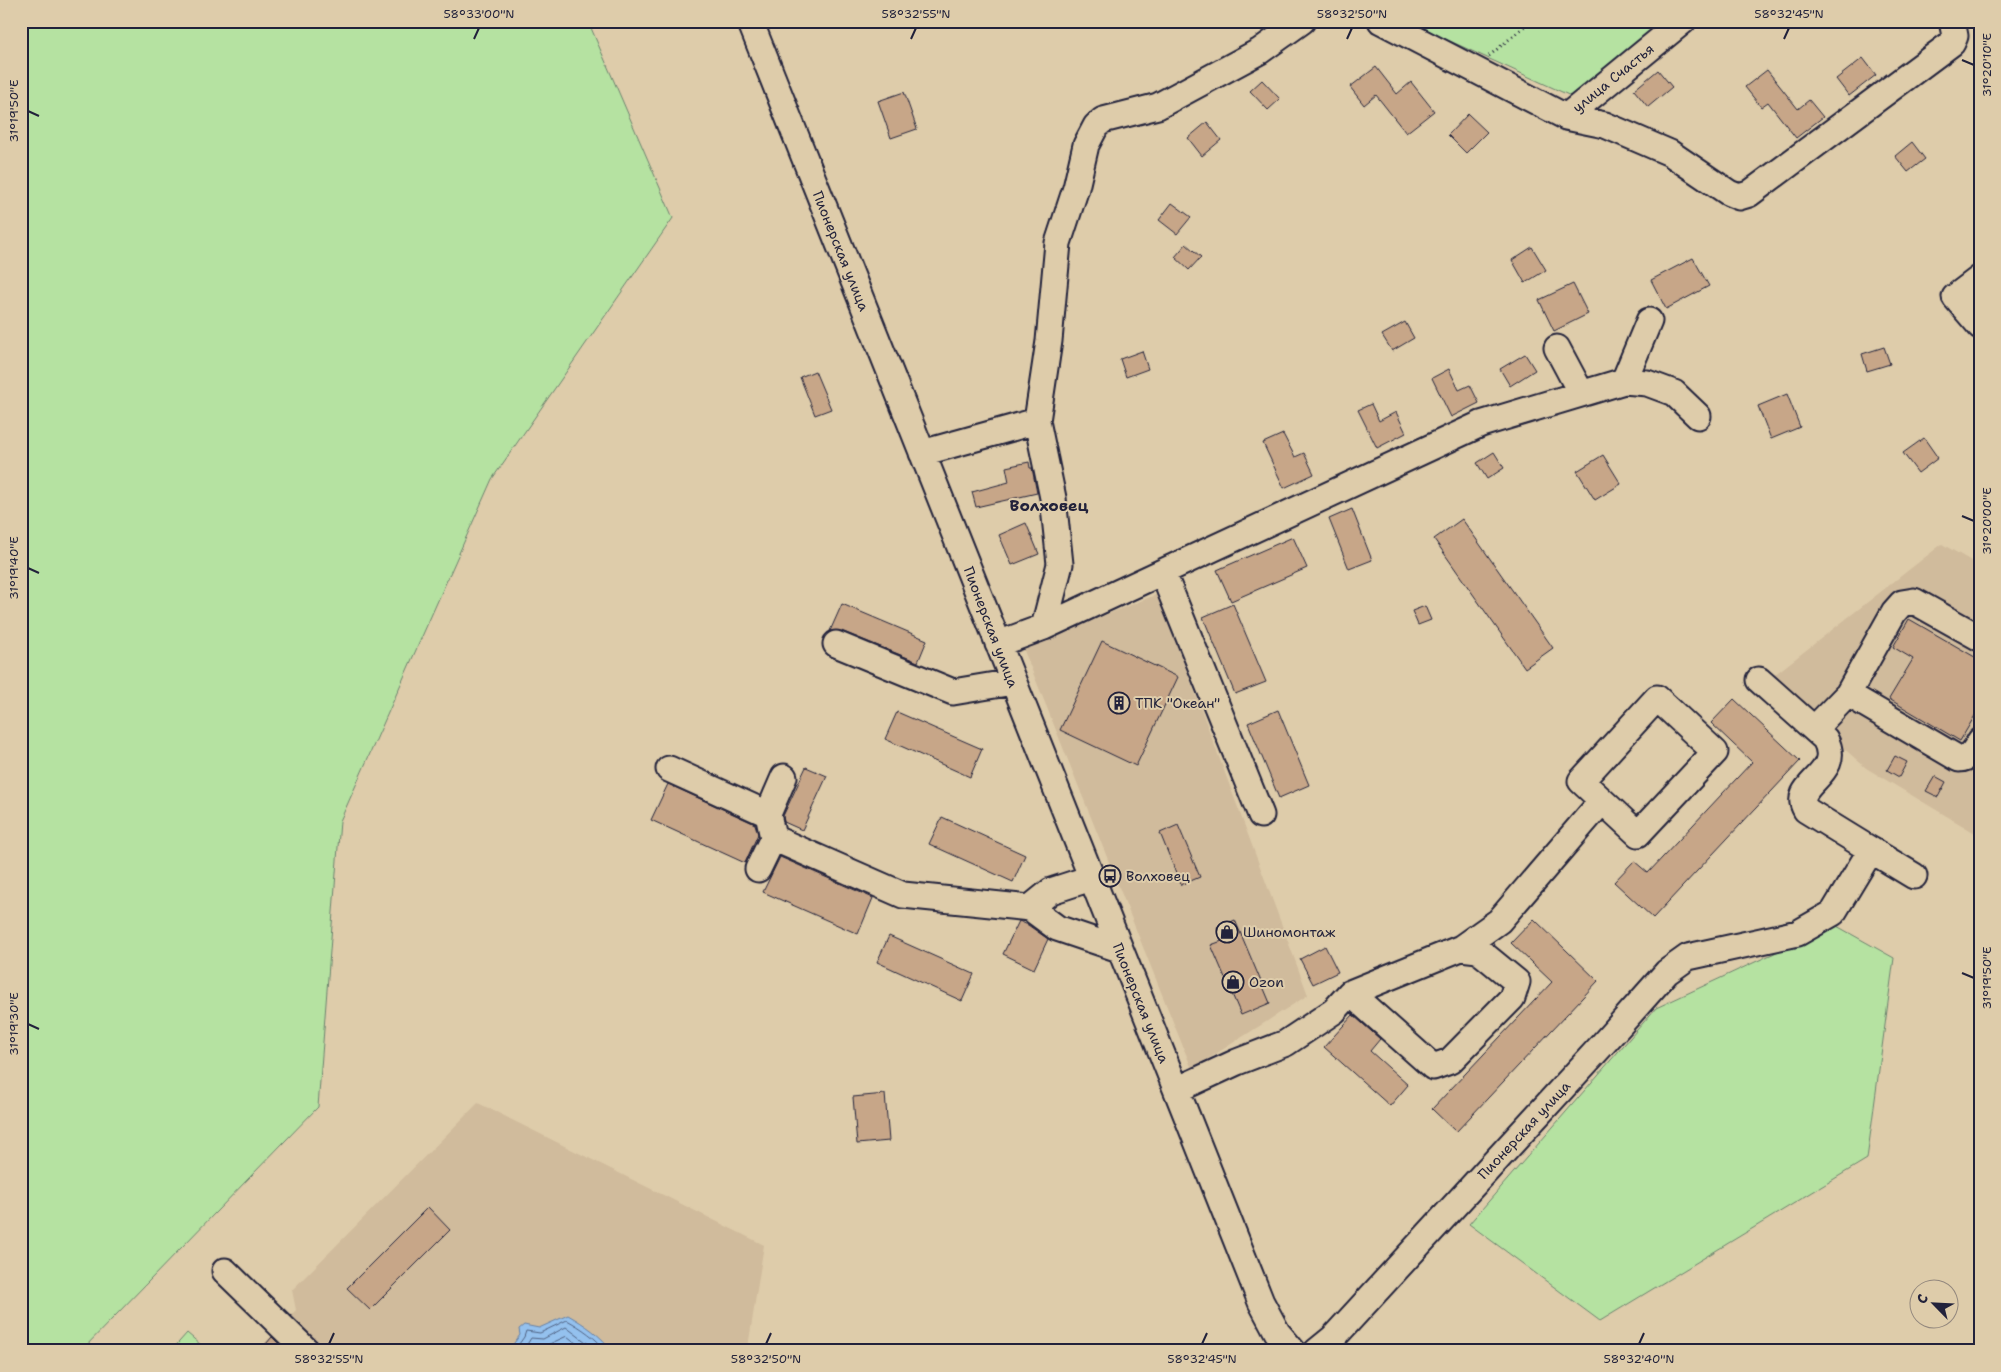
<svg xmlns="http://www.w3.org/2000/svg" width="2001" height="1372" font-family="'Shantell Sans',sans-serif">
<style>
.built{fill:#d0bb9c}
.green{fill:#b5e2a1;stroke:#6c826e}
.water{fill:#94c1ee;stroke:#6681a6}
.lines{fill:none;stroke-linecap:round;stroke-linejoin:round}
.shore{stroke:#506283;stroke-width:1}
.building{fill:#c7a688;stroke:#22223b}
.minor-casing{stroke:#22223b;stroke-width:29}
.path{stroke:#22223b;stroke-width:3;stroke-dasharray:1 4;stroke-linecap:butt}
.minor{stroke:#deccaa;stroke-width:25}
.ticks{fill:none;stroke:#22223b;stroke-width:2}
.labels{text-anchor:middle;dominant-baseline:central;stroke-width:4;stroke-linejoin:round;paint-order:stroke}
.street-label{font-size:14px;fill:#22223b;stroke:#deccaa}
.poi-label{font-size:14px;fill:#22223b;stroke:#deccaa;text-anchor:start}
.quarter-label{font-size:16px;font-weight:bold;fill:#22223b;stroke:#deccaa}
.neatline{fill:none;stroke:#22223b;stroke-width:2}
.ticks-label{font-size:12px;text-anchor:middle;fill:#22223b}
</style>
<rect width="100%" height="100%" fill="#deccaa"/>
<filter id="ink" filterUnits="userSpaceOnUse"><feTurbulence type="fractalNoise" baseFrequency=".02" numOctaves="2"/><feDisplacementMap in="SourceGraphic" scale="10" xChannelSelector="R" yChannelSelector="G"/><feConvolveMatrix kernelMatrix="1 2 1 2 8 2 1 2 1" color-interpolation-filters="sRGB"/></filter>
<g filter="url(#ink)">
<!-- built -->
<path class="built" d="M1942,544L1980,566V836L1866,768L1830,736L1833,725L1819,711L1795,702L1769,679Z
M1158,594L1308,995L1192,1069L1023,648Z
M478,1103L764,1245L748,1347L746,1351H257L296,1310L292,1290Z"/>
<!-- green -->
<path class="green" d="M21,21H588L673,218L492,479L340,821L318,1107L81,1351H21Z
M1406,21H1665L1573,97Z
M1835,925L1894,958L1867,1159L1600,1321L1469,1224L1656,1008Z
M187,1333L208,1351H171Z"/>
<!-- water -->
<path class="water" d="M568,1315C584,1324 602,1336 612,1351H508L520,1335L519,1329L524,1325L539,1328Z"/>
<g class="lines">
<!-- shore -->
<path class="shore" d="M514,1351L524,1337L526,1331L540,1333L567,1320C580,1327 598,1339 606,1351
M523,1351L531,1338L543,1339L566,1327L598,1351
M532,1351L535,1347L545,1346L567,1336L586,1351"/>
</g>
<!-- building -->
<path class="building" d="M1863,58L1876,75L1849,96L1836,79Z
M1376,67L1397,94L1411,82L1434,111L1406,133L1376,95L1364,105L1350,87Z
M1658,70L1672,87L1648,107L1634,90Z
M1767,70L1798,109L1809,100L1823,117L1796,138L1768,102L1761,107L1745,87Z
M1262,80L1280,99L1268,110L1250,91Z
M904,92L917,129L891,138L878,101Z
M1468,114L1487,132L1466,153L1448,135Z
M1207,122L1221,140L1202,156L1188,138Z
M1912,142L1925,159L1908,172L1895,156Z
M1172,203L1191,217L1177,234L1159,220Z
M1186,244L1201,257L1189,270L1175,257Z
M1532,247L1546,270L1525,283L1512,260Z
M1693,258L1709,286L1666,309L1651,280Z
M1573,284L1588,314L1554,331L1539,300Z
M1405,322L1414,338L1392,351L1382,335Z
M1884,347L1890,364L1867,371L1862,354Z
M1142,351L1148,369L1126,377L1120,359Z
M1525,354L1535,370L1510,386L1500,369Z
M1449,369L1459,390L1470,385L1479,403L1451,417L1432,378Z
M815,371L831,409L815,415L800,377Z
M1787,394L1800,427L1771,439L1758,406Z
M1371,404L1379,421L1396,412L1406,433L1377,448L1358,410Z
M1283,434L1295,457L1304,453L1314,474L1284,488L1263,443Z
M1924,438L1938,458L1918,473L1903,453Z
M1494,452L1504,468L1487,479L1477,463Z
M1603,455L1621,484L1595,500L1577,471Z
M1029,462L1030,468H1032L1037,493L976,507L972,492L1009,482L1006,467Z
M1352,509L1372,560L1349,569L1329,519Z
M1462,519L1553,648L1525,668L1434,539Z
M1026,523L1039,554L1012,565L999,535Z
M1293,537L1307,568L1231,601L1217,570Z
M842,604L927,640L918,662L841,631H830Z
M1233,604L1266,682L1235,694L1203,617Z
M1425,606L1431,620L1418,625L1412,611Z
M1909,619L1980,660V707L1960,741L1889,699L1913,659L1893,647Z
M1102,641L1178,677L1136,766L1060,730Z
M1734,699L1800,761L1653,918L1614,882L1634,861L1648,873L1752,762L1711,723Z
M1278,710L1309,785L1279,798L1248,723Z
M897,712L982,749L970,777L885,739Z
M1895,756L1907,762L1899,777L1887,770Z
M806,767L827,776L802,830L784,822L783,816Z
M1935,776L1946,782L1938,797L1926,791Z
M668,784L755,824L758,834L745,863L651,820Z
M942,817L1025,855L1013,882L929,844Z
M1178,825L1200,877L1181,885L1160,833Z
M780,857L873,898L858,934L763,892Z
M1534,919L1598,981L1456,1132L1432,1109L1552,982L1511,943Z
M1235,920L1270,1003L1241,1015L1211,945L1222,941L1217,928Z
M1019,921L1028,925L1048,939L1034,969L1003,954Z
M889,936L974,974L962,1001L877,962Z
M1325,946L1338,972L1313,984L1300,959Z
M1353,1015L1380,1039L1370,1051L1408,1085L1390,1106L1324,1047Z
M885,1094L889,1141L857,1144L853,1097Z
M428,1207L450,1230L370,1310L347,1288Z
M272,1337L286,1351H260Z"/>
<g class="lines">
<!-- minor casing -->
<g class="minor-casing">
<path id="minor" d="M750,21L1261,1302L1277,1332L1293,1351
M1381,21L1566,117L1605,125L1670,153L1729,193L1739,197L1749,194L1952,43L1955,36L1952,21
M1566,117L1683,21
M1980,278L1955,297L1980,326
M1557,348L1581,393
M1624,381L1649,321
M922,453L1037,421
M1163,573L1261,815
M1044,627L1060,564L1053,498L1037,421L1049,341L1058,243L1076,188L1086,145L1096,126L1103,120L1158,106L1260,51L1302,21
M836,644L953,692L1013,682
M998,644L1044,627L1481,424L1624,381L1647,383L1674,393L1698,416
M1759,680L1825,739C1845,776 1789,783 1806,810L1871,850
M1848,694L1959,759C1970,759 1975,750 1980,741
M1657,698L1715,752L1638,834L1581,781Z
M1814,729L1848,694L1894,612L1902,603L1914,601L1980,638
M669,769L768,814L773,838L903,895L1030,908
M768,814L784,777
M758,869L773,838
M1091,878L1051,891L1030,908L1057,928L1119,949
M1350,993L1433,1067L1450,1061L1512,998L1517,982L1478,950L1461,948
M1178,1093L1185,1086L1237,1062L1286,1043L1334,1011L1350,993L1461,948L1499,921L1602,801
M225,1271L307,1351
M1317,1351L1333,1338L1602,1045L1667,972L1688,957L1798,933L1833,913L1871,850L1914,876"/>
</g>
<!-- path -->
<path class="path" d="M1489,56L1531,21"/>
<!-- minor -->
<use href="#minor" class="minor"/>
</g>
</g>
<!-- ticks -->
<path class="ticks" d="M474,39L479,28M911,39L916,28M1347,39L1352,28M1784,39L1789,28M1962,60L1974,65M28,111L39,116M1962,516L1974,521M28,568L39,573M1962,973L1974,978M28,1024L39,1029M329,1344L334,1333M766,1344L771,1333M1202,1344L1207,1333M1639,1344L1644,1333"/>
<!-- icons -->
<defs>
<g id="building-ring" transform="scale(1.125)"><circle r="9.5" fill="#deccaa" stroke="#22223b" stroke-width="1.5"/><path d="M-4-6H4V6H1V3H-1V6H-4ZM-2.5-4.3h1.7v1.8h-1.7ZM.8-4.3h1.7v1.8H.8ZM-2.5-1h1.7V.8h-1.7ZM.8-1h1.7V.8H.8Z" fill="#22223b"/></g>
<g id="bus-ring" transform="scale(1.125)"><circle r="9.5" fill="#deccaa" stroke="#22223b" stroke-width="1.5"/><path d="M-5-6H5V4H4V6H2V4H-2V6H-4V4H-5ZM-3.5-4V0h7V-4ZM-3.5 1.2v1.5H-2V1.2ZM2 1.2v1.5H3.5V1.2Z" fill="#22223b"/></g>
<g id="shop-ring" transform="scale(1.125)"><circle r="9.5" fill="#deccaa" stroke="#22223b" stroke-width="1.5"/><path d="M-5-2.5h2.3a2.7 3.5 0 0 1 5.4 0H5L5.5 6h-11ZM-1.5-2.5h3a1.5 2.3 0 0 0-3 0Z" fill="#22223b"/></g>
</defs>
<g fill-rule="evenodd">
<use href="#building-ring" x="1119" y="703"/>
<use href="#bus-ring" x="1110" y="876"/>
<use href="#shop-ring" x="1227" y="932"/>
<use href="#shop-ring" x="1233" y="982"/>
</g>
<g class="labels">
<!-- street labels -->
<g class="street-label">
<text transform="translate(1613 78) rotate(-39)">улица Счастья</text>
<text transform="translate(841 251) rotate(68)">Пионерская улица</text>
<text transform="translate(991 627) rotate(69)">Пионерская улица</text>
<text transform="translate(1141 1003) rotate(68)">Пионерская улица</text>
<text transform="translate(1524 1130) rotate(-47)">Пионерская улица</text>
</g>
<!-- poi labels -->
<g class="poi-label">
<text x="1135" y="703">ТПК "Океан"</text>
<text x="1126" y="876">Волховец</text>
<text x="1243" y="932">Шиномонтаж</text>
<text x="1249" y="982">Ozon</text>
</g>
<!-- quarter labels -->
<g class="quarter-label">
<text x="1049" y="505">Волховец</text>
</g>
</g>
<!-- margin -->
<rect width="2001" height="1372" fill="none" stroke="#deccaa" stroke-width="55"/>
<!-- north arrow -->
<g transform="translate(1934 1304) rotate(294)"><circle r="24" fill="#deccaa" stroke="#93887e"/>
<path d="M0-4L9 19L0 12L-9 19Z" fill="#22223b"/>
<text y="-8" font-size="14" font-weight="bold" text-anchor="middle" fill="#22223b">С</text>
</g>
<rect x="28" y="28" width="1946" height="1316" class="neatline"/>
<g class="ticks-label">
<text x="479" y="18">58°33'00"N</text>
<text x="916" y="18">58°32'55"N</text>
<text x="1352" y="18">58°32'50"N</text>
<text x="1789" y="18">58°32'45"N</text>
<text transform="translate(1987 65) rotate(-90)" y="4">31°20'10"E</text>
<text transform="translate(14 111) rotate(-90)" y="4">31°19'50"E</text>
<text transform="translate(1987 521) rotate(-90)" y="4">31°20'00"E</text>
<text transform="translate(14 568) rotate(-90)" y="4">31°19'40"E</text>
<text transform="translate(1987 978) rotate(-90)" y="4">31°19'50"E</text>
<text transform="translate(14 1024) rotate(-90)" y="4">31°19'30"E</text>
<text x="329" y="1363">58°32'55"N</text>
<text x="766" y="1363">58°32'50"N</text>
<text x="1202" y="1363">58°32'45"N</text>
<text x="1639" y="1363">58°32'40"N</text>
</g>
</svg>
